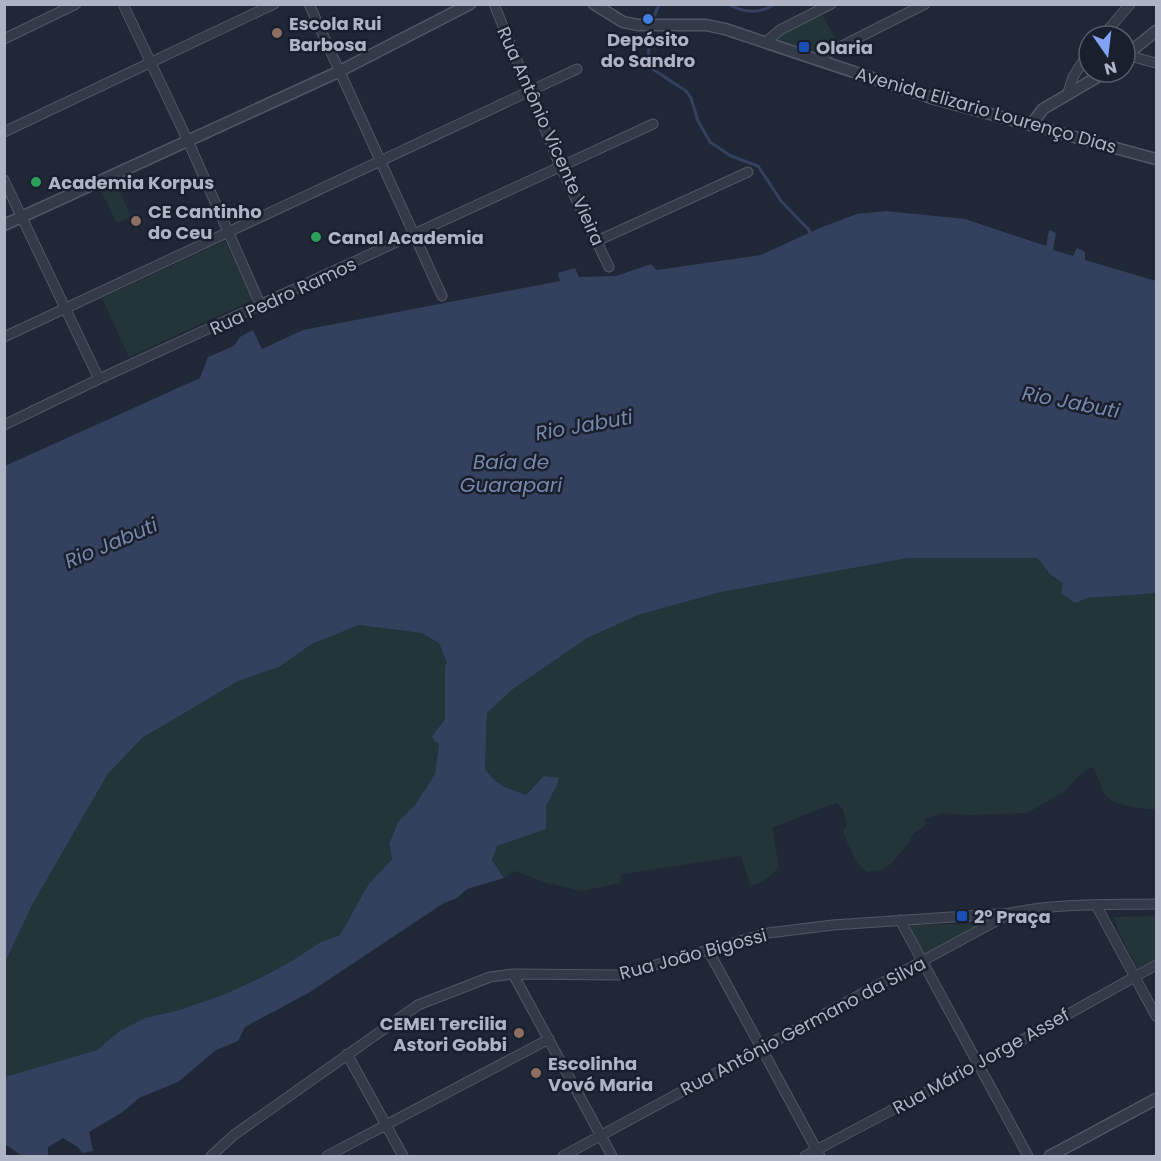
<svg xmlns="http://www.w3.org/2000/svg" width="1161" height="1161" font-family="Poppins,sans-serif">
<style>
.green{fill:#233539}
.water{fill:#34415e}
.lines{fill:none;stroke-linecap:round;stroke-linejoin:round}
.stream{stroke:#34415e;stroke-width:3}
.minor-casing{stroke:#515765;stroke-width:11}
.tertiary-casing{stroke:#515765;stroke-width:13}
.minor{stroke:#343a47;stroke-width:9}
.tertiary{stroke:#343a47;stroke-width:10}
.shop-dot{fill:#3f7fe0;stroke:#191f2c;stroke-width:2}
.education-dot{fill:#8d6e63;stroke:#191f2c;stroke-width:2}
.transit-dot{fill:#1a4fb4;stroke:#191f2c;stroke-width:2}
.leisure-dot{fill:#2e9e5b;stroke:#191f2c;stroke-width:2}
.labels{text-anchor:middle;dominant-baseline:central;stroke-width:5;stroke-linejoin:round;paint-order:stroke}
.poi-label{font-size:18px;font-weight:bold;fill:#aeb4c4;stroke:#191f2c;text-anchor:start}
.street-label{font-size:18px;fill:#aeb4c4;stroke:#191f2c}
.water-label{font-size:20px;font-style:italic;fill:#7688ac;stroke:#191f2c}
</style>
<rect width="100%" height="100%" fill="#202837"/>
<!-- green -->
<path class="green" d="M822,15L838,42L814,54L778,41L780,36Z
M116,184L131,216L117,223L101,191Z
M225,241L253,300L129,357L102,298Z
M1010,557L1037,558L1051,575L1063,583L1075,603L1088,598L1156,593V809C1144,810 1109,805 1104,793C1099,783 1099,776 1092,767L1079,775L1065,791L1027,813L972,815L942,813L924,819L925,825L913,834L908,844L892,863L882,870L867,872C854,861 848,846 843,830L847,825L843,810L837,803L824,807L772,828L779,867C770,876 763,883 750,886L741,856L622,874L620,883L582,891L547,883L515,871L504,878L492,860L497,846L546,829V806L556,787H532L526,795C507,788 498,786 485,769L487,713L513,689L587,637L638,615L721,592L908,558Z
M359,625L420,633L439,643L447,663L445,666V719L432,736L439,744L435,774L415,805L398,822L389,844L392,859L368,885L340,935L319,943L292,961L262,977L223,995L179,1010L145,1018L118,1032L97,1050L5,1077L4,962L32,905L107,774L142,738L179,715L238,681L279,667L312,644Z
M1156,916V958L1138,969L1118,931L1114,917Z
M978,924L924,957L909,925Z"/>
<!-- water -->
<path class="water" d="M886,211L965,219L1046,246L1049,230L1056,233L1053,250L1073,256L1077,248L1085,252V260L1156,281V593L1088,598L1075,603L1061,593L1063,583L1051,575L1037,558H908L721,592L638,615L587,638L513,689L487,713L485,769C498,786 506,788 526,795L544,776L559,778L556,787L546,806V829L497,846L492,860L504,878L467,889L457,898L444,903L310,992L245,1027L238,1041L216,1050L178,1082L139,1098L124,1111L89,1132L93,1151L82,1153L78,1147L63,1138L48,1147V1156H22L8,1146H5V1077L97,1050L118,1032L145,1018L179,1010L223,995L262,977L292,961L319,943L340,935L368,885L392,859L389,844L398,822L415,805L435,774L439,744L434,741L432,736L445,719V666L447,663L439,643L421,633L359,625L312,644L279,667L238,681L142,738L107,775L32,905L5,962V466L200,378L208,357L234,346L240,337L253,330L262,349L303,330L560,281L558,273L575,268L579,277L616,276L651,264L657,270L761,255L822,227L857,214Z"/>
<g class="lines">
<!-- stream -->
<path class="stream" d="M728,4C744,13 760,14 775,4
M652,22L659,4
M650,28L648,62L651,68L686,91L691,98L698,121L710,142L731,156L758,166L781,201L809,230L811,235"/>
<!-- minor casing -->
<g class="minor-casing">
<path id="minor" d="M123,4L188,141L261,306
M309,4L442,296
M494,4L560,166L609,267
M1103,36L1130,4
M4,39L76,4
M766,42L780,30L831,4
M1126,55L1156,63
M816,59L925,4
M1068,93L1073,77L1089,52
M4,132L274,4
M4,180L99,379
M597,241L748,172
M4,337L577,69
M4,425L99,379L653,124
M1096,905L1156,1016
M900,920L1028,1156
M708,950L820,1156
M513,974L612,1156
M347,1054L403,1156
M211,1156L234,1135L418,1005L490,977L513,974L620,975L768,933L833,925L1011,913C1058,903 1108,905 1156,904
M327,1156L549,1039
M563,1156L1009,914
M805,1156L979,1064L1156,965"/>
</g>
<!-- tertiary casing -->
<g class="tertiary-casing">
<path id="tertiary" d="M594,4L623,22L638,25H706L725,29L935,99L1156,159
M1125,56L1156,31
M1031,125L1043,109L1106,72
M4,225L338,72L470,4
M1050,1156L1156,1099"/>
</g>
<!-- minor -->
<use href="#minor" class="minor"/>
<!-- tertiary -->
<use href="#tertiary" class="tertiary"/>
</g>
<!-- markers -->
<circle class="shop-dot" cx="648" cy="19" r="6"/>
<g class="education-dot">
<circle cx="277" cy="33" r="6"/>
<circle cx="136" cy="221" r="6"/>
<circle cx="519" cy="1033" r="6"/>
<circle cx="536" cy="1073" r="6"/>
</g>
<g class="transit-dot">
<rect x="798" y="41" width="12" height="12" rx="3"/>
<rect x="956" y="910" width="12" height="12" rx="3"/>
</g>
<g class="leisure-dot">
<circle cx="36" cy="182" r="6"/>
<circle cx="316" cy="237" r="6"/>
</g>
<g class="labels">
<!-- poi labels -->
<g class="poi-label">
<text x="289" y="23">Escola Rui<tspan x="289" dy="21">Barbosa</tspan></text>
<text x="648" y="39" text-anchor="middle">Depósito<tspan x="648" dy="21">do Sandro</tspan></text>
<text x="816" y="47">Olaria</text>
<text x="48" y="182">Academia Korpus</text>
<text x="148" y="211">CE Cantinho<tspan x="148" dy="21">do Ceu</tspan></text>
<text x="328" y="237">Canal Academia</text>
<text x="974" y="916">2º Praça</text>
<text x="507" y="1023" text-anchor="end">CEMEI Tercilia<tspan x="507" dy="21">Astori Gobbi</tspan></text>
<text x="548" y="1063">Escolinha<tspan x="548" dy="21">Vovó Maria</tspan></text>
</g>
<!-- street labels -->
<g class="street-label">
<text transform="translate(986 110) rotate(16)">Avenida Elizario Lourenço Dias</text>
<text transform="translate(551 136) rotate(66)">Rua Antônio Vicente Vieira</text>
<text transform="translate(283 296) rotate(-25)">Rua Pedro Ramos</text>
<text transform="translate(693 954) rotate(-15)">Rua João Bigossi</text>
<text transform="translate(803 1026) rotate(-28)">Rua Antônio Germano da Silva</text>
<text transform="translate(981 1061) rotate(-29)">Rua Mário Jorge Assef</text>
</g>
<!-- water labels -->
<g class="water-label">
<text transform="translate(1071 402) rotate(11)">Rio Jabuti</text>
<text transform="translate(584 425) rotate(-10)">Rio Jabuti</text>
<text x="511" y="462">Baía de<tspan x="511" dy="23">Guarapari</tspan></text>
<text transform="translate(111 543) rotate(-23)">Rio Jabuti</text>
</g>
</g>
<!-- border -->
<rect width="1161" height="1161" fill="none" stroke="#aeb4c4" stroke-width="12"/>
<!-- north arrow -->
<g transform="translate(1107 54) rotate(166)"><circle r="28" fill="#191f2c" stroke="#555b69" stroke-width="1.5"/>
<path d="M0-4.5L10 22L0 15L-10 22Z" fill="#81a3f6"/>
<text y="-9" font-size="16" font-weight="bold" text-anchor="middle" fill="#aeb4c4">N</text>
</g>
</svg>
